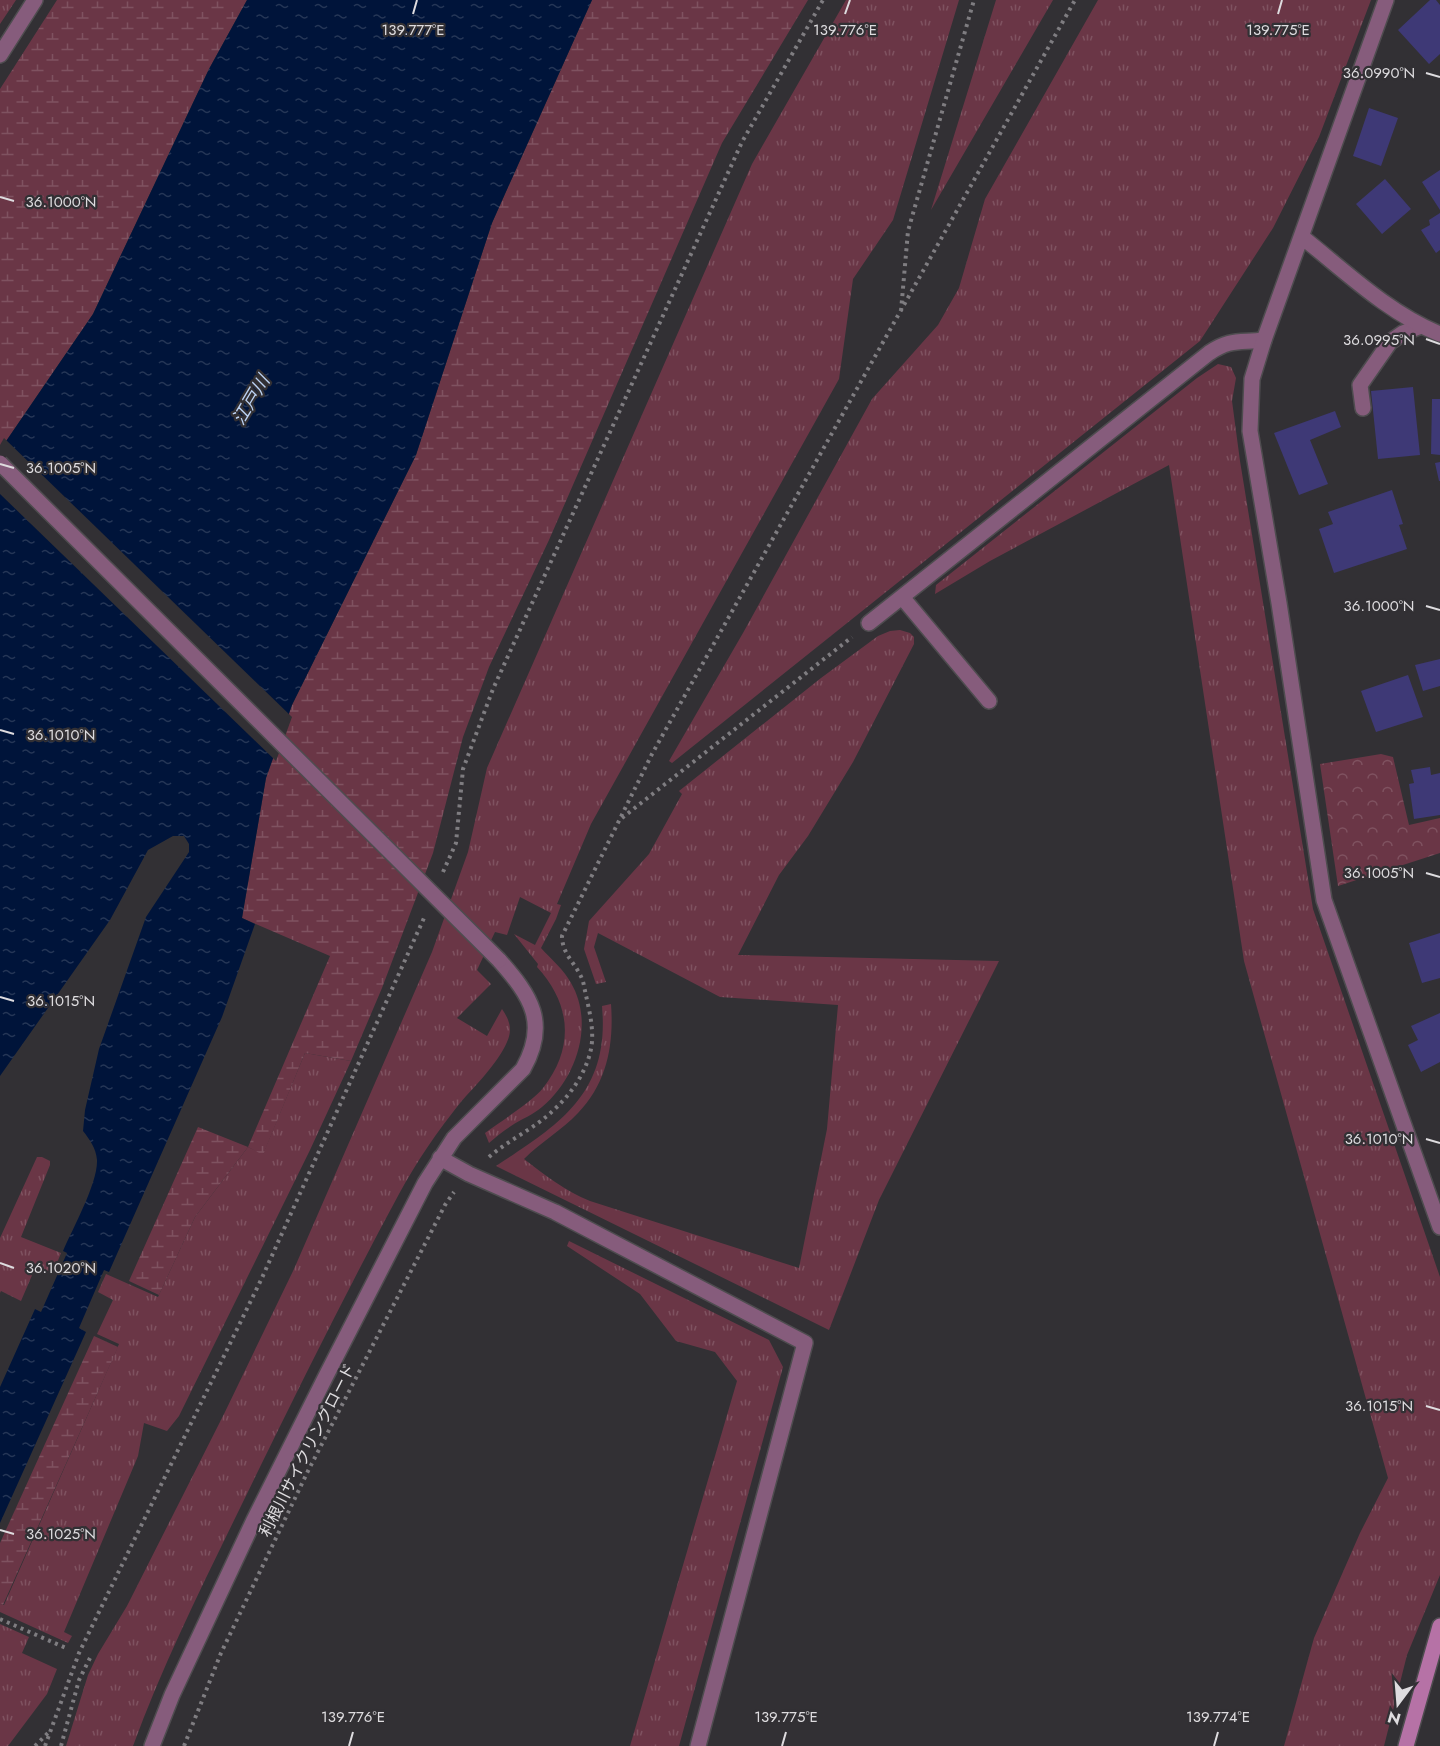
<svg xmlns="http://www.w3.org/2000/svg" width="1440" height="1746" font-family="Jost,'Noto Sans JP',sans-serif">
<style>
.grass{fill:url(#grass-tufts)}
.forest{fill:url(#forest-crowns)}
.wetland{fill:url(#wetland-marsh)}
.water{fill:url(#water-ripples)}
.pier{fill:#323034}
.building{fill:#3e3976}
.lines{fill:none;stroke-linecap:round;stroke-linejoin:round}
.lane-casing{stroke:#4e4c4f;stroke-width:18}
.street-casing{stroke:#4e4c4f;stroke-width:18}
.secondary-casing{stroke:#4e4c4f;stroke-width:18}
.path{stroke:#7f7d81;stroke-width:4;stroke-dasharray:3 4.5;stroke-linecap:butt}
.lane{stroke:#865c7c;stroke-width:15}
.street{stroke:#865c7c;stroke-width:15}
.secondary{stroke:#b672a6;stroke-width:15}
.lane-bridge-casing{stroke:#4e4c4f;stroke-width:18;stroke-linecap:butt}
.lane-bridge{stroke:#865c7c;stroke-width:15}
.ticks{fill:none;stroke:#dedcdf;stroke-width:2}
.labels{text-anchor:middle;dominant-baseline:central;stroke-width:4.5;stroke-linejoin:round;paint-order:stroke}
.street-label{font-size:16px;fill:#dedcdf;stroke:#323034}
.water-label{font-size:18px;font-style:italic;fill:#bcd2f3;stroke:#323034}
.ticks-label{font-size:15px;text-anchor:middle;fill:#dedcdf;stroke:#323034;stroke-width:4.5;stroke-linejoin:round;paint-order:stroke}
</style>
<defs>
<pattern id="grass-tufts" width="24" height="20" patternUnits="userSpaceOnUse" patternTransform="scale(1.5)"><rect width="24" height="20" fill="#6a3646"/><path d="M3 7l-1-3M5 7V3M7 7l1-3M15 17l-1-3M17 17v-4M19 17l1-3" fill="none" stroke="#7f5260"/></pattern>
<pattern id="forest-crowns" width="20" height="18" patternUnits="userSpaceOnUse" patternTransform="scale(1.5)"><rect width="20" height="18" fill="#6a3646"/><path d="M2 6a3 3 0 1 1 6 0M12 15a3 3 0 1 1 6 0" fill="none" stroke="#7f5260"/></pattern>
<pattern id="wetland-marsh" width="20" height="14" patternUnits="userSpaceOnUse" patternTransform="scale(1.5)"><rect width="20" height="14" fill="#6a3646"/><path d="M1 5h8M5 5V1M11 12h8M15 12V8" fill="none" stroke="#7f5260"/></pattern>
<pattern id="water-ripples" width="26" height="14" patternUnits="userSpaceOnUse" patternTransform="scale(1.5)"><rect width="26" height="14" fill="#00143a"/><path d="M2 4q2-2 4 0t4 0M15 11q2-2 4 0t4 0" fill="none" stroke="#253656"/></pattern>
</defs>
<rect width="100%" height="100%" fill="#323034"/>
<!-- grass -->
<path class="grass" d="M0,0H16L0,24Z
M846,0H959L893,220L853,279L839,379L591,824L557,904L561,905L556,919L541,948C551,959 564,970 571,983C595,1024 576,1079 542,1107C533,1115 521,1119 511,1126C503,1131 496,1137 489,1143L485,1133C500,1122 533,1101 543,1088C575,1047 571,1004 537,967L538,964L514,934L535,945L551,913L520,897L507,935L495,932L477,970L491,984L457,1018L487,1036L502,1009C509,1019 513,1029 507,1042C498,1063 475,1086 460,1103C437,1132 417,1161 399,1194C344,1296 292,1401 241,1506C203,1584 163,1664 133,1746H66L88,1675L98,1654L127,1606L224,1414L294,1269L432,952L468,852L487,768L752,164Z
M996,0H1053L931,210Z
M1098,0H1371L1319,137L1273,228L1200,341L672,763L669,761L743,633L872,399L938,325L959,288L985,199Z
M1218,364L1231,367L1236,378L1232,401L1240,461L1313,909L1440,1277V1575L1407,1655L1384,1746H1284L1314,1638L1360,1533L1388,1478L1244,961L1169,465L990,561L935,594L936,585L1197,378Z
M900,630L910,633L914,637V644L853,762L808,836L779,875L738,955L999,961L879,1200L829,1330L496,1166C560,1124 610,1093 602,1006L611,1004C614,1045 607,1083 578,1113C562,1130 541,1142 524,1159C545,1175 565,1191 590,1201L799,1268L827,1129L838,1005L720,997L598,933L594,947L606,982L596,984L584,949L589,921L649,854L682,794L679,791L821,678L878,636L890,631Z
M305,1053L351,1061L310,1150L179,1416L167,1431L144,1423L138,1456L64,1632L72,1636L68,1643L0,1612V1604L4,1605L119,1344L97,1334L113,1300L98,1292L106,1274L158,1297L195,1217L248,1147L263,1154Z
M37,1157H42L50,1161V1165L21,1237L61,1253L53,1273L36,1266L21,1301L1,1291L0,1293V1238Z
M569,1241L769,1340L783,1367L679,1746H630L737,1381L715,1352L676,1341L640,1294L567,1246Z
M0,1624L29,1637L22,1653L57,1669L47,1694L8,1746H0Z"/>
<!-- forest -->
<path class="forest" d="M1381,754L1393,757L1409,825L1440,818V853L1338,886L1320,764Z"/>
<!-- wetland -->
<path class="wetland" d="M57,0H247L209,69L93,314L0,450V89Z
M592,0H808L722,143L549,540L489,667L463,737L433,853L382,988L351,1061L305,1053L263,1155L248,1147L195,1217L159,1295L129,1281L198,1127L248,1147L330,956L242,918L266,778L292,705L416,455L492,223Z
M94,1336L118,1347L3,1605L0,1604V1543Z"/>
<!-- water -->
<path class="water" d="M247,0H592L492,223L416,455L292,705L266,778L242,918L255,924L222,1017L109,1272L104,1270L79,1328L86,1332L0,1523V1387L35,1309L41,1312L67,1253L63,1251C73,1228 98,1183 97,1160C96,1148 90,1140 83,1131L85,1110L99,1049L146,917L189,852V844L184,836H173L148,850L110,920L0,1076V450L93,314L209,69Z"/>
<!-- pier -->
<path class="pier" d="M4,438L292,717L276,761L0,494V445Z"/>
<!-- building -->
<path class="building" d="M1430,0H1436L1440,5V54L1429,64L1398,30Z
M1369,108L1398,118L1381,166L1353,156Z
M1440,170V210L1422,182Z
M1385,179L1411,209L1382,234L1356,204Z
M1440,213V250L1436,253L1421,230L1430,225L1429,220Z
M1413,387L1420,455L1378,459L1371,391Z
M1432,399H1440V455L1431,454Z
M1335,411L1341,427L1310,440L1328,484L1299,495L1274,433Z
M1440,462V481H1439L1435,463Z
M1392,490L1403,524L1399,525L1407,549L1334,573L1319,529L1333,524L1328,512Z
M1440,659V686L1423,691L1415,665Z
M1408,675L1423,717L1376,732L1361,691Z
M1430,767L1431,775L1440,773V815L1414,819L1409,784L1414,783L1411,770Z
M1440,933V978L1422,983L1409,943Z
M1440,1013V1062L1421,1072L1408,1045L1418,1040L1411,1026Z"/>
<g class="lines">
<!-- lane casing -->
<g class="lane-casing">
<path id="lane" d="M0,55L35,0
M1363,408L1360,385L1390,342L1403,333L1421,326
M902,597L989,701
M869,623L1209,353C1231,338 1240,343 1264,340
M440,1158L469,1174L555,1212L805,1343L698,1746
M152,1746L172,1695L254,1520L326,1376L425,1183L454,1138L523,1069C549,1023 531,996 499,960"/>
</g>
<!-- street casing -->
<g class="street-casing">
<path id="street" d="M1386,0L1264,340L1252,379L1250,431L1279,603L1324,900L1440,1227
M1302,237C1345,271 1388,313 1440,334"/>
</g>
<!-- secondary casing -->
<g class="secondary-casing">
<path id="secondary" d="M1406,1746L1440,1626"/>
</g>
<!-- path -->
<path class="path" d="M901,311L908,231L974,0
M622,818L852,637
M443,872L456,843L463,769L493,689L742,142L823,0
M489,1157C505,1143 525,1133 542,1120C564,1103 585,1078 591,1049C595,1029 588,1006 584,986C581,967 562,957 562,936L652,754L1075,0
M0,1619L66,1648
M35,1746L48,1733
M45,1746L79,1653L261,1280L424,918
M61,1746L79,1680L90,1658
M184,1746L221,1653L308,1471L445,1205L454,1192"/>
<!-- lane -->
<use href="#lane" class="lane"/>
<!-- street -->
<use href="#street" class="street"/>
<!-- secondary -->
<use href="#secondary" class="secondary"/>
<!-- lane-bridge casing -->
<g class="lane-bridge-casing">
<path id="lane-bridge" d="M0,463L499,960"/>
</g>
<!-- lane-bridge -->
<use href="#lane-bridge" class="lane-bridge"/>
</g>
<!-- ticks -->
<path class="ticks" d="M413,14L417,0M845,14L850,0M1278,14L1282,0M1426,73L1440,77M0,197L14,201M1426,339L1440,344M0,464L14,468M1426,606L1440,610M0,730L14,734M1426,873L1440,877M0,997L14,1001M1426,1139L1440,1143M0,1263L14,1268M1426,1406L1440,1410M0,1530L14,1534M349,1746L353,1732M782,1746L786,1732M1214,1746L1218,1732"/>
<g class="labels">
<!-- street labels -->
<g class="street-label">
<text transform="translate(307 1450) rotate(-63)">利根川サイクリングロード</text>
</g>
<!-- water labels -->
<g class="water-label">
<text transform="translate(251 400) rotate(-59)">江戸川</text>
</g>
</g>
<g class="ticks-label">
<text x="413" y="35">139.777°E</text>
<text x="845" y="35">139.776°E</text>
<text x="1278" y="35">139.775°E</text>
<text x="1379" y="78">36.0990°N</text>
<text x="61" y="207">36.1000°N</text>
<text x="1379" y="345">36.0995°N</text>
<text x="61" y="473">36.1005°N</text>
<text x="1379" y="611">36.1000°N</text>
<text x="61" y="740">36.1010°N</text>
<text x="1379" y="878">36.1005°N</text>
<text x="61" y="1006">36.1015°N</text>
<text x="1379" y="1144">36.1010°N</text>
<text x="61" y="1273">36.1020°N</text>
<text x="1379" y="1411">36.1015°N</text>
<text x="61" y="1539">36.1025°N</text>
<text x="353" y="1722">139.776°E</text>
<text x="786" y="1722">139.775°E</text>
<text x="1218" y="1722">139.774°E</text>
</g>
<!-- north arrow -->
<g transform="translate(1398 1704) rotate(196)" stroke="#323034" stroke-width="4.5" paint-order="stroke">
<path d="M0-4.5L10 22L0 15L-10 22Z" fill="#dedcdf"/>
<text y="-9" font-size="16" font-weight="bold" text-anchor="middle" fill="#dedcdf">N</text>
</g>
</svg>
